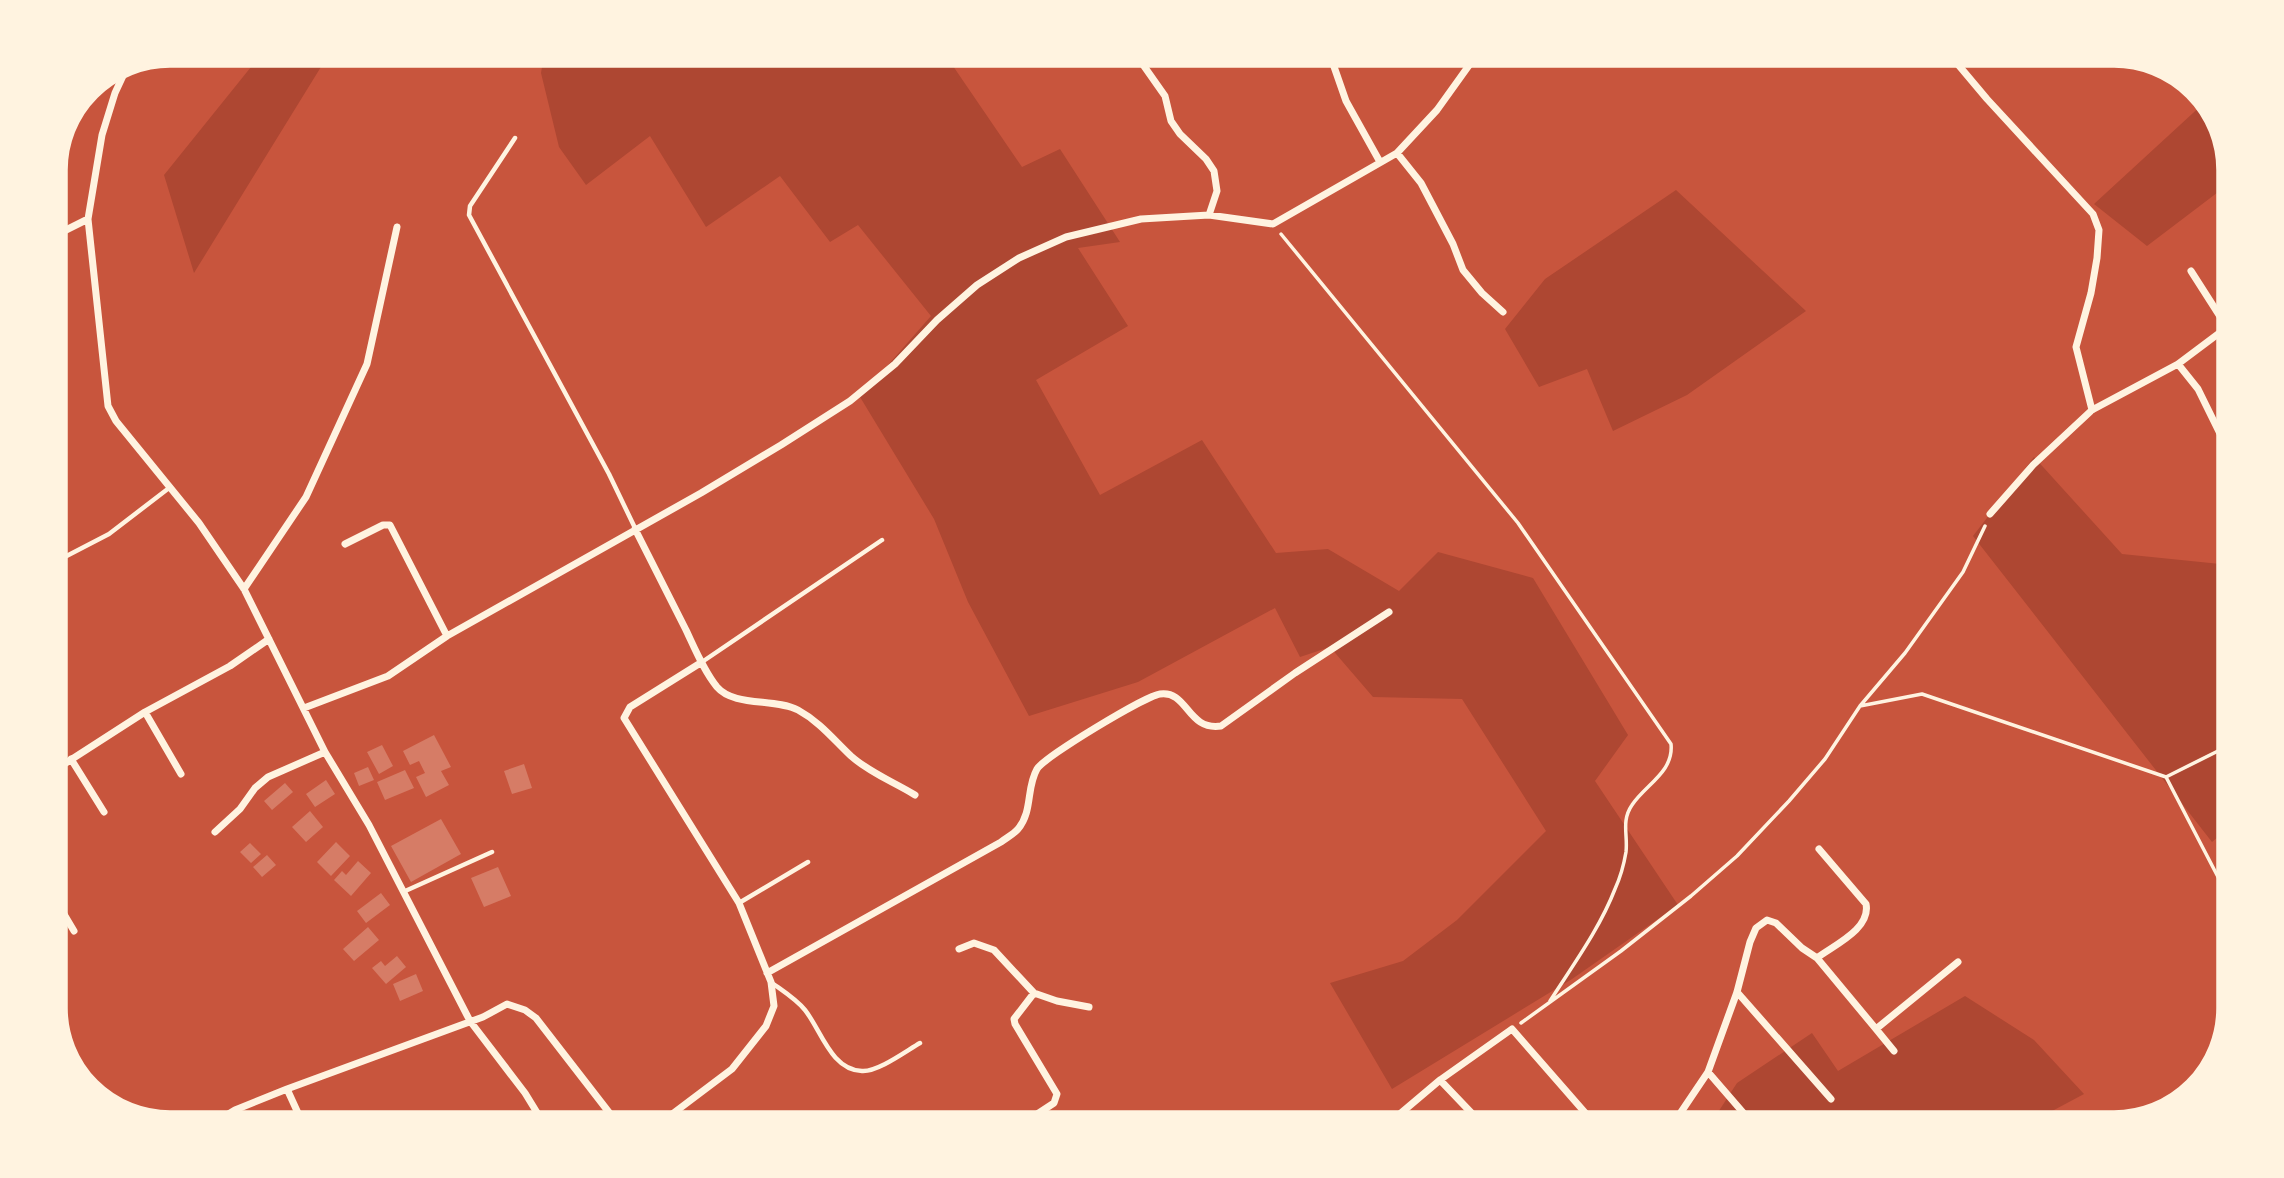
<svg xmlns="http://www.w3.org/2000/svg" width="2284" height="1178" font-family="Inter,sans-serif">
<style>
.green{fill:#ae4732}
.building{fill:#d67c66}
.lines{fill:none;stroke-linecap:round;stroke-linejoin:round}
.path{stroke:#fff3e0;stroke-width:3.5}
.service{stroke:#fff3e0;stroke-width:4.5}
.minor{stroke:#fff3e0;stroke-width:7}
.rim{fill:none;stroke:#fff3e0;stroke-width:3.5}
</style>
<rect width="100%" height="100%" fill="#c8553d"/>
<!-- green -->
<path class="green" d="M961,59L953,66L1022,167L1060,149L1120,242L1078,248L1128,326L1036,380L1100,495L1202,440L1276,553L1328,549L1399,591L1438,552L1533,578L1628,735L1595,781L1678,905L1572,979L1392,1089L1330,983L1403,961L1457,920L1546,831L1462,699L1373,697L1330,647L1300,657L1275,608L1138,682L1029,716L968,602L934,519L860,397L931,316L858,225L830,242L780,176L706,227L650,136L586,185L559,147L541,73L543,61Z
M255,62H324L194,273L164,175Z
M2205,102L2210,106L2230,164V183L2147,246L2094,204Z
M1676,190L1806,311L1687,395L1613,431L1587,369L1539,387L1505,329L1545,279Z
M2034,457L2122,554L2230,565V731L2228,733L2230,736V827L2212,842L1973,536Z
M1965,996L2034,1040L2084,1094L2028,1124H1708L1713,1120L1737,1083L1812,1033L1838,1071Z"/>
<!-- building -->
<path class="building" d="M434,735L451,767L441,771L449,785L426,797L416,777L425,773L419,761L410,765L403,751Z
M382,745L393,766L379,774L367,752Z
M524,764L532,788L512,794L504,771Z
M368,767L374,780L359,786L354,773Z
M405,770L414,788L385,800L377,782Z
M326,780L335,794L315,807L306,794Z
M285,783L293,792L272,810L264,801Z
M310,811L323,827L306,842L292,827Z
M441,819L461,854L411,882L391,846Z
M336,842L350,856L331,876L317,862Z
M250,843L261,854L251,863L240,852Z
M267,855L276,865L262,877L253,867Z
M358,861L371,873L351,896L334,880L342,871L346,875Z
M498,867L511,896L484,907L471,878Z
M381,893L390,905L366,923L357,911Z
M368,927L379,940L354,961L343,949Z
M397,956L406,967L386,984L372,968L381,961L385,966Z
M416,974L423,991L400,1001L393,984Z"/>
<g class="lines">
<!-- path -->
<path class="path" d="M1281,234L1518,523L1671,744C1674,772 1645,785 1632,805C1621,821 1628,835 1626,852C1624,864 1620,878 1615,889C1600,928 1573,965 1550,1001
M1860,706L1922,694L2166,777L2230,900
M2166,777L2230,745
M1521,1023L1621,951L1691,896L1737,856L1789,801L1825,759L1860,706L1905,653L1963,572L1985,526"/>
<!-- service -->
<path class="service" d="M515,138L470,206L469,215L609,474L635,528
M55,562L109,534L169,488
M702,662L882,540
M403,892L492,852
M739,903L808,862
M772,983C783,991 796,999 805,1010C821,1030 831,1070 862,1071C878,1072 906,1051 920,1043"/>
<!-- minor -->
<path class="minor" d="M1950,55L1987,99L2093,214L2099,230L2097,258L2091,293L2076,347L2092,410
M1331,58L1346,101L1380,162
M1139,59L1165,96L1171,121L1180,134L1206,159L1214,171L1217,191L1209,215
M129,63L115,93L102,135L88,219L108,406L116,421L199,523L244,589L325,752L369,825L470,1021L525,1093L544,1124
M1397,153L1421,183L1453,244L1463,270L1482,293L1503,312
M54,236L88,219
M2191,271L2230,332
M2178,364L2198,389L2230,454
M1990,514L2033,465L2092,410L2178,364L2230,325
M635,529C652,563 669,597 686,630C695,649 704,671 717,687C734,707 775,698 798,710C820,722 834,740 851,756C870,773 894,782 915,795
M345,544L383,525H390L447,636
M244,589L306,497L367,364L397,227
M304,708L388,676L447,636L701,493L781,445L850,401L895,364L937,320L977,285L1019,258L1066,237L1141,219L1209,215L1273,224L1397,153L1437,110L1475,57
M145,712L181,774
M71,759L104,812
M55,770L145,712L230,666L269,639
M215,832L240,809L255,788L268,777L325,752
M55,899L74,931
M959,949L974,943L994,950L1034,993
M1817,958C1834,945 1871,929 1866,904L1819,849
M767,973L1001,842C1006,838 1014,834 1018,829C1033,811 1026,788 1037,769C1044,757 1145,696 1160,694C1188,690 1187,731 1221,726L1295,673L1389,612
M1737,992L1831,1099
M1894,1051L1876,1029L1958,962
M76,1066L88,1084
M1708,1072L1753,1124
M1440,1080L1482,1124
M212,1124L235,1110L287,1089
M303,1124L287,1089L483,1017L507,1004L525,1010L536,1018L618,1124
M659,1124L732,1069L766,1026L774,1006L771,982L739,903L624,718L630,707L702,662
M1022,1124L1054,1103L1057,1094L1015,1024L1014,1019L1034,993L1057,1001L1089,1007
M1388,1124L1440,1080L1512,1029L1595,1124
M1673,1124L1708,1072L1737,992L1750,942L1756,928L1767,920L1776,923L1802,948L1817,958L1876,1029"/>
</g>
<!-- crop -->
<path d="M0 0H2284V1178H0ZM170 66H2114A104 104 0 0 1 2218 170V1008A104 104 0 0 1 2114 1112H170A104 104 0 0 1 66 1008V170A104 104 0 0 1 170 66Z" fill="#fff3e0" fill-rule="evenodd"/>
<path class="rim" d="M170 66H2114A104 104 0 0 1 2218 170V1008A104 104 0 0 1 2114 1112H170A104 104 0 0 1 66 1008V170A104 104 0 0 1 170 66Z"/>
</svg>
